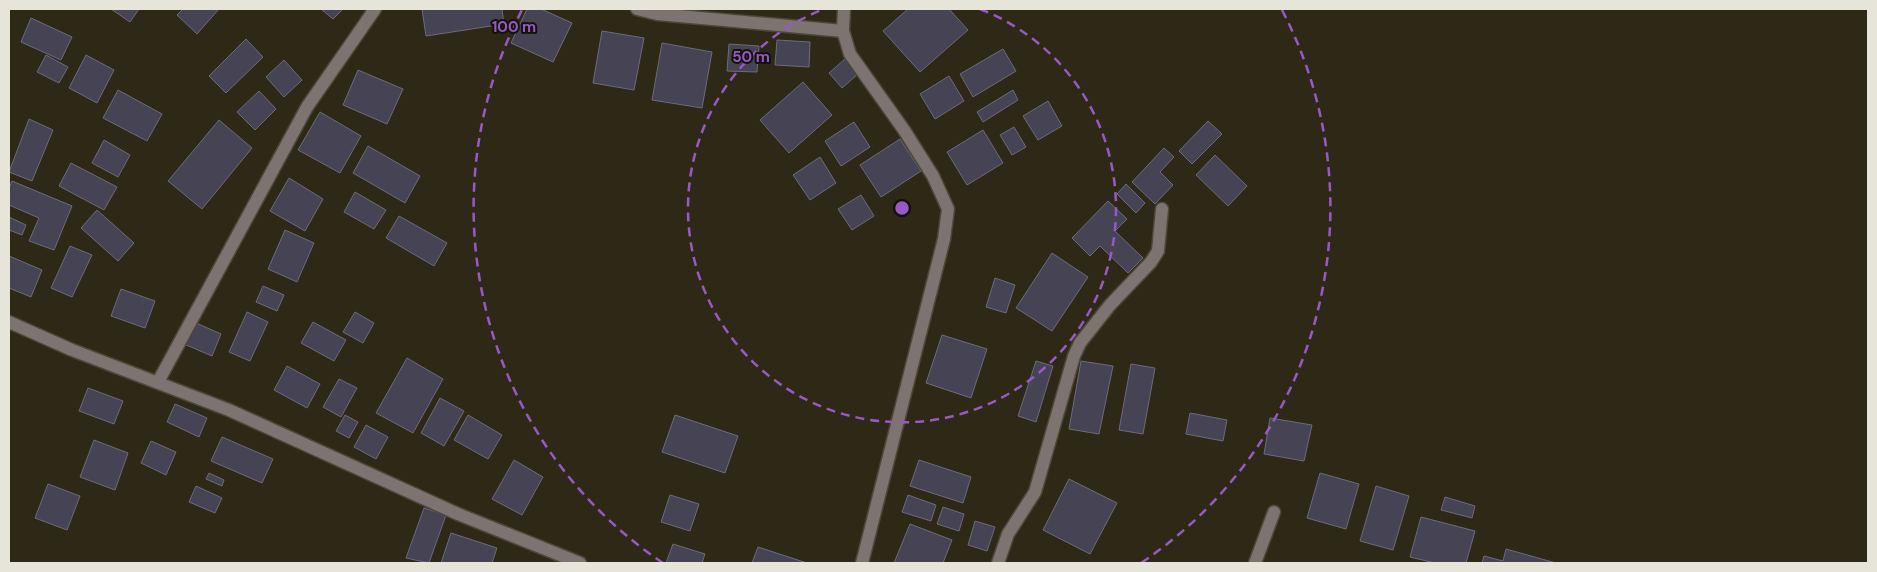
<svg xmlns="http://www.w3.org/2000/svg" width="1877" height="572" font-family="'DM Sans',sans-serif">
<style>
.building{fill:#464355;stroke:#6d6a7d}
.lines{fill:none;stroke-linecap:round;stroke-linejoin:round}
.minor-casing{stroke:#4c4736;stroke-width:15}
.minor{stroke:#7d7370;stroke-width:12}
.ring{fill:none;stroke:#965ac6;stroke-width:2.5;stroke-dasharray:9 6}
.centre{fill:#965ac6;stroke:#14120a;stroke-width:2.5}
.ring-label{font-size:15px;text-anchor:middle;font-weight:bold;fill:#965ac6;stroke:#14120a;stroke-width:4;stroke-linejoin:round;paint-order:stroke}
</style>
<rect width="100%" height="100%" fill="#2e2917"/>
<!-- building -->
<path class="building" d="M111,9H139L130,22Z
M183,9H219L197,34L177,15Z
M321,9H343L333,19Z
M422,9H502L504,24L426,36Z
M527,9H541L572,23L553,62L511,43Z
M908,9H949L968,30L920,72L883,31Z
M31,18L72,37L61,60L21,42Z
M602,31L644,38L634,90L593,83Z
M246,39L263,57L226,93L209,76Z
M777,40L810,42L809,67L775,65Z
M662,43L712,52L702,108L652,100Z
M729,44L759,46L757,72L727,71Z
M1003,49L1016,71L973,97L960,74Z
M46,55L68,67L59,83L37,72Z
M86,55L114,70L97,103L69,88Z
M845,59L858,74L842,88L829,73Z
M284,60L302,80L284,97L266,77Z
M358,70L403,89L387,124L343,105Z
M949,76L964,101L935,119L920,94Z
M803,82L832,115L789,153L760,120Z
M118,90L162,114L147,141L103,118Z
M1013,90L1018,100L983,122L977,112Z
M259,91L276,109L255,130L237,112Z
M1048,101L1062,126L1038,140L1023,116Z
M320,112L361,136L340,173L298,150Z
M29,119L53,130L32,181L9,172Z
M219,120L252,148L202,209L168,181Z
M1208,121L1222,134L1192,164L1179,151Z
M854,122L870,147L841,166L825,141Z
M1014,127L1026,147L1012,155L1000,135Z
M983,130L1003,163L967,185L947,152Z
M900,139L921,171L881,197L860,165Z
M104,140L130,155L118,177L92,163Z
M368,146L420,176L405,203L353,173Z
M1164,148L1174,157L1160,172L1173,185L1155,204L1132,182Z
M1215,155L1247,186L1228,206L1196,175Z
M820,157L836,183L810,200L793,175Z
M71,163L117,187L104,210L59,186Z
M289,178L323,199L305,231L270,211Z
M12,181L72,206L54,250L29,241L39,218L9,205V188Z
M1126,184L1145,203L1136,213L1117,194Z
M355,192L386,210L374,229L344,212Z
M861,195L874,216L852,230L838,209Z
M1108,201L1127,219L1115,231L1143,258L1128,273L1100,246L1090,256L1072,238Z
M97,210L134,243L118,261L81,228Z
M399,216L447,243L434,266L386,238Z
M9,217L26,225L22,235L9,230Z
M285,230L314,243L297,282L268,269Z
M70,246L92,255L72,297L51,288Z
M1052,253L1088,277L1052,331L1016,308Z
M9,256L42,270L31,297L9,288Z
M995,278L1015,285L1006,313L986,307Z
M263,286L284,295L277,311L256,302Z
M121,289L155,301L145,328L111,316Z
M247,312L268,322L250,361L229,352Z
M355,312L374,323L363,343L343,332Z
M194,322L221,334L212,356L184,344Z
M313,322L346,340L334,361L301,343Z
M942,335L987,349L971,398L926,383Z
M407,358L443,379L413,433L376,413Z
M1036,361L1053,366L1036,422L1018,416Z
M1081,361L1113,366L1099,434L1069,429Z
M1131,364L1155,368L1143,434L1119,430Z
M287,366L320,384L307,408L274,390Z
M339,379L357,388L341,417L323,407Z
M88,388L123,401L114,424L79,411Z
M440,398L464,411L444,446L421,433Z
M175,404L207,418L199,437L167,422Z
M1190,413L1227,420L1223,441L1186,434Z
M345,415L358,422L349,438L336,431Z
M468,415L502,435L488,459L454,440Z
M675,415L738,436L725,473L662,452Z
M1270,418L1312,425L1304,461L1264,454Z
M366,425L388,437L376,459L354,447Z
M222,437L273,459L262,483L211,461Z
M94,440L128,453L115,490L80,477Z
M151,441L176,452L166,475L141,463Z
M514,460L543,477L522,515L492,499Z
M919,460L971,477L963,503L910,486Z
M209,473L224,480L222,486L206,479Z
M1320,473L1359,484L1346,529L1307,518Z
M1069,479L1117,503L1090,554L1043,530Z
M48,484L80,496L67,530L35,518Z
M196,486L222,498L215,513L189,502Z
M1376,486L1409,496L1393,550L1360,541Z
M670,495L699,504L690,531L661,522Z
M908,495L936,505L931,521L902,512Z
M1445,497L1475,506L1472,518L1441,510Z
M943,507L964,514L959,531L937,524Z
M424,508L446,515L429,563L406,558Z
M1421,517L1475,531L1466,563H1435L1410,557Z
M975,521L995,527L987,551L968,545Z
M910,524L952,540L943,563H894Z
M451,533L497,548L492,563H441Z
M673,544L705,554L702,563H666Z
M758,547L807,563H752Z
M1506,549L1556,563H1482L1484,556L1503,561Z"/>
<g class="lines">
<!-- minor casing -->
<g class="minor-casing">
<path id="minor" d="M637,9L657,14L843,31
M844,9L843,31L850,54L904,130L933,176L948,209L944,239L862,563
M9,322L72,350L229,410L458,514L580,563
M158,382L307,107L375,9
M998,563L1008,534L1035,492L1074,356L1080,343L1110,305L1151,262L1158,251L1162,209
M1255,563L1274,512"/>
</g>
<!-- minor -->
<use href="#minor" class="minor"/>
</g>
<!-- distance rings -->
<g class="ring">
<path d="M980 9A214 214 0 1 1 824 9"/>
<path d="M663 563A428 428 0 0 1 522 10M1282 10A428 428 0 0 1 1141 563"/>
</g>
<circle cx="902" cy="208" r="8" class="centre"/>
<g class="ring-label">
<text x="514" y="32">100 m</text>
<text x="751" y="62">50 m</text>
</g>
<!-- border -->
<rect width="1877" height="572" fill="none" stroke="#e7e4d9" stroke-width="20"/>
</svg>
